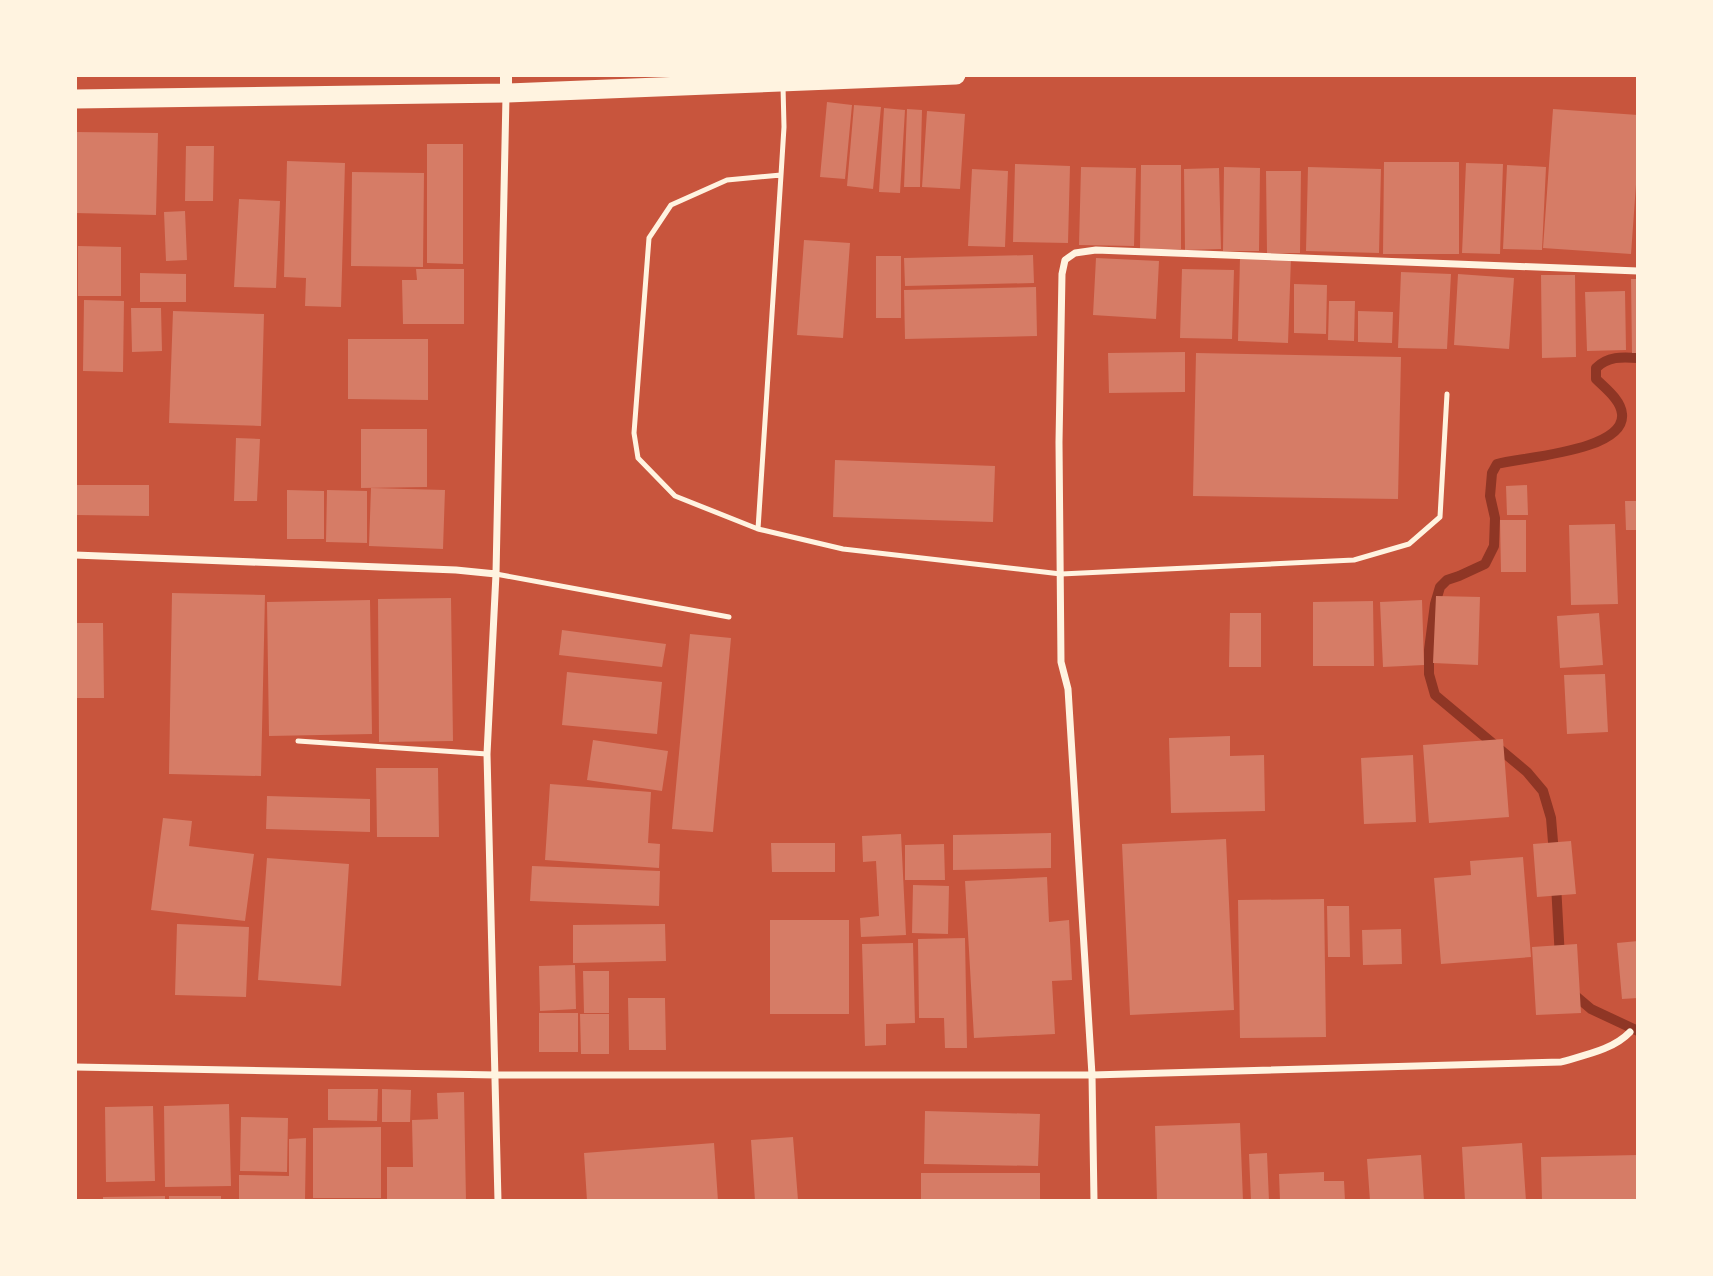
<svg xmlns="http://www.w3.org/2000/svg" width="1713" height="1276" font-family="Montserrat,sans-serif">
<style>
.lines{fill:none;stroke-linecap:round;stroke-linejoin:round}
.stream{stroke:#8f3625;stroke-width:10}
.building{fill:#d67c66}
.service{stroke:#fff3e0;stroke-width:5}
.minor{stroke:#fff3e0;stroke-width:7}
.tertiary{stroke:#fff3e0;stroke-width:12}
.trunk{stroke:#fff3e0;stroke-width:19}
</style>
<rect width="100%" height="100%" fill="#c8553d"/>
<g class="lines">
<!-- stream -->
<path class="stream" d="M1554,854L1551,818L1543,791L1527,772L1435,695L1429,674V650L1435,604L1440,587L1447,580L1459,576L1485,564L1494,546L1495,518L1490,496L1492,473L1497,464C1523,457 1626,451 1622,414C1621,400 1605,388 1596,379V368C1608,356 1622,357 1638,358
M1556,884L1560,959
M1571,992L1591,1009L1638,1031"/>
</g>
<!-- building -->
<path class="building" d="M827,102L852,105L845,179L820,177Z
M854,105L881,107L873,189L847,186Z
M884,108L905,110L900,193L879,192Z
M907,109L922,110L920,187H904Z
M1553,109L1638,115V157L1631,254L1543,248Z
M927,111L965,114L960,189L922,187Z
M75,132L158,133L156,215L75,213Z
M427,144H463V264L427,263Z
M186,146H214L213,201H185Z
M287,161L345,163L341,307L305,306L306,278L284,277Z
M1384,162H1459V254H1383Z
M1466,163L1503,164L1500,254L1462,253Z
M1015,164L1070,166L1068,243L1013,242Z
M1141,165H1181V249H1140Z
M1507,165L1546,167L1542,250L1503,249Z
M1081,167L1136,168L1134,246L1079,245Z
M1224,167L1260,168L1259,251H1223Z
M1308,167L1381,169L1379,253L1306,251Z
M1219,168L1221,249L1185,250L1184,169Z
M972,169L1008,171L1005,247L968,246Z
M1266,171H1301L1300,253H1267Z
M352,172L424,173L423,267L351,266Z
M239,199L280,201L276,288L234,287Z
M185,211L187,260L166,261L164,212Z
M804,240L850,243L843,338L797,335Z
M78,246L121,247V296H78Z
M1033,255L1034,283L905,286L904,258Z
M876,256H901V318H876Z
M1240,257L1291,258L1288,343L1238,341Z
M1096,258L1159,261L1156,319L1093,315Z
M416,269H464V324H403L402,280H417Z
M1182,269L1234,270L1232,339L1180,338Z
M1401,272L1451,274L1447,349L1398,348Z
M140,273L186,274V302H140Z
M1458,274L1514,278L1509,349L1454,345Z
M1541,275H1575L1576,357L1542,358Z
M1631,279H1638V353H1632Z
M1294,284L1327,285L1326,334L1294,333Z
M1036,287L1037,336L905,339L904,290Z
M1625,291L1626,350L1587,351L1585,292Z
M84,300L124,301L123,372L83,371Z
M1329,301H1355L1354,341L1328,340Z
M131,308H161L162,351L132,352Z
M173,311L264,314L261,426L169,423Z
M1358,311L1393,312L1392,343L1358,342Z
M348,339H428V400L348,399Z
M1185,352V392L1109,393L1108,353Z
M1196,353L1401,357L1398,499L1193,496Z
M361,429H427V487L361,488Z
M236,438L260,439L257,501H234Z
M835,460L995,466L993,522L833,517Z
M77,485H149V516L76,515Z
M1527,485L1528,515H1507L1506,486Z
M371,488L445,490L443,549L369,546Z
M287,490L324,491V539H287Z
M327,490L367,491V543L326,542Z
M1625,501H1638V530H1626Z
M1500,520H1526V572H1501Z
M1615,524L1618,604L1571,605L1569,525Z
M172,593L265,595L261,776L169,774Z
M1436,596L1480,597L1478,665L1433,663Z
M451,598L453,741L379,742L378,599Z
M370,600L372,734L269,736L267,602Z
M1422,600L1424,665L1383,667L1380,602Z
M1373,601L1374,666H1313V602Z
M1230,613H1261V667H1229Z
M1599,613L1603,665L1560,668L1557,616Z
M75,623H103L104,698H75Z
M562,630L666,644L662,667L559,655Z
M690,634L731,638L713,832L672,829Z
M567,672L662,682L657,734L562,725Z
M1605,674L1608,732L1567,734L1564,675Z
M1230,736V756L1264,755L1265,811L1171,813L1169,738Z
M1503,739L1509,817L1429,823L1423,745Z
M593,740L668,751L662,791L587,780Z
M1413,755L1416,822L1364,824L1361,758Z
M376,768H438L439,837H377Z
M550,784L651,792L648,843L660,844L659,868L545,860Z
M267,796L370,799V832L266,829Z
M163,818L192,821L189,846L254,854L245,921L151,910Z
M1051,833V868L953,870V835Z
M901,834L906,935L861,937L860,918L879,916L876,861L863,862L862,836Z
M1226,839L1234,1010L1130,1015L1122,844Z
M1571,841L1576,894L1537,897L1533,844Z
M771,843H835V872H772Z
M944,844L945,880H905V845Z
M1523,857L1531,957L1441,964L1434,878L1471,875L1470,861Z
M267,858L349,864L341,986L258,980Z
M532,866L660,871L659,906L530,901Z
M1047,877L1049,922L1069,920L1072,980L1052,981L1055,1034L974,1038L965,881Z
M913,885L949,886L948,934L912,933Z
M1324,899L1326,1037L1240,1038L1238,900Z
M1327,906H1349L1350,957H1328Z
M770,920H849V1014H770Z
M177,924L249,927L246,997L175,995Z
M665,924L666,961L573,963V925Z
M1401,929L1402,964L1363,965L1362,930Z
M965,938L967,1048H945L944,1018H919L918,939Z
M1638,941V998L1622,999L1617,943Z
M913,943L915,1023L886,1024V1045L865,1046L862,944Z
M1577,944L1581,1013L1536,1015L1532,947Z
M575,965L576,1009L540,1011L539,966Z
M583,971H609V1013H584Z
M628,998H665L666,1050H629Z
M539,1013H578V1052H539Z
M580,1014H609V1054H581Z
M328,1089H378L377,1121L328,1120Z
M382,1089L411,1090L410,1122H382Z
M464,1092L466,1201H387V1167H413L412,1120L438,1119L437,1093Z
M229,1104L231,1186L165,1187L164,1106Z
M153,1106L155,1181L106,1182L105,1107Z
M925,1111L1040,1114L1038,1166L924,1164Z
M241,1117L288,1118L287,1172L240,1171Z
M1240,1123L1243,1201H1157L1155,1126Z
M381,1127V1198H313V1128Z
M793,1137L798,1200L755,1201L751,1140Z
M306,1138L305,1201H239V1175L289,1176V1139Z
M714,1143L718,1201H587L584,1153Z
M1522,1143L1526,1201H1465L1462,1147Z
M1267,1153L1269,1201H1251L1249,1154Z
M1421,1155L1424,1201H1370L1367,1159Z
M1638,1155V1201H1542L1541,1157Z
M1324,1172V1181H1344L1345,1201H1280L1279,1174Z
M921,1173H1040V1201H921Z
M165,1196V1201H103V1197Z
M169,1196H221V1201H169Z"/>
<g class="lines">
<!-- service -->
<path class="service" d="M783,86L784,127L781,175L727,180L671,205L649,238L634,433L638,458L675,496L758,529L843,549L1061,574L1354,560L1409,544L1440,517L1447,394
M758,529L781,175
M496,574L729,617
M298,741L487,754"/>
<!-- minor -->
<path class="minor" d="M75,555L456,570L496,574
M75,1067L496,1075H1092L1561,1062C1584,1055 1613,1050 1630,1032
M498,1201L487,754L496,574L506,96
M1094,1201L1092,1075L1068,689L1061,662L1059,442L1062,274L1065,260L1075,253L1096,250L1638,271"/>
<!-- tertiary -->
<path class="tertiary" d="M506,93V75"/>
<!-- trunk -->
<path class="trunk" d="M75,99L506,93L956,75"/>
</g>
<!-- border -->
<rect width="1713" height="1276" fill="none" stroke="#fff3e0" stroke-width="154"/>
</svg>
